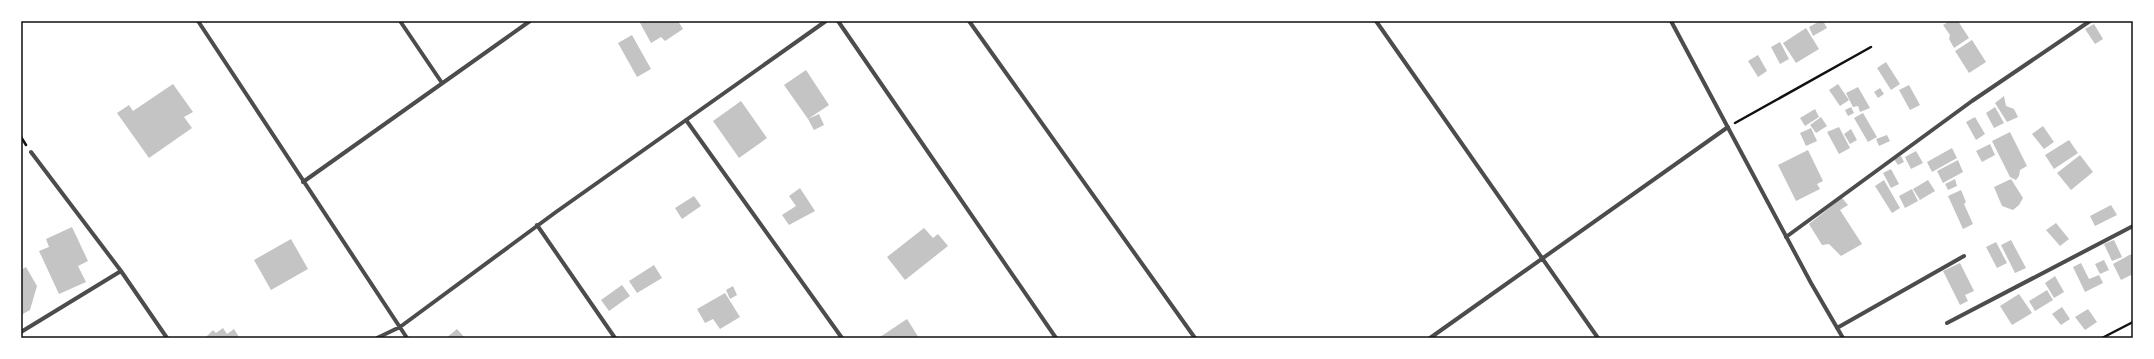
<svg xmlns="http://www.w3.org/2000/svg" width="2154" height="359" font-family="'Titillium Web',sans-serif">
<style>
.building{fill:#c4c4c4}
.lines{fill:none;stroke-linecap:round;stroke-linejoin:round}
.path{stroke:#111;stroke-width:2.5}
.minor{stroke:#4c4c4c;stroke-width:4}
.neatline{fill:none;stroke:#111;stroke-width:1.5}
</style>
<rect width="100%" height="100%" fill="#fff"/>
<!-- building -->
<path class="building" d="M639,21H678L683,29L665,41L661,37L651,43Z
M1820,21H1823L1827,28L1813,36L1809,27Z
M1950,21H1958L1969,38L1954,48L1949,39L1950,35L1943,25Z
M2094,24L2103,39L2095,44L2085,29Z
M1806,28L1819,49L1796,63L1783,43Z
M632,35L651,69L637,77L618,43Z
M1972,40L1986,62L1969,73L1955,51Z
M1780,42L1789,59L1780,64L1771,47Z
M1758,55L1767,71L1758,77L1748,61Z
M1886,62L1900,84L1891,90L1877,68Z
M806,70L829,105L808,119L819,114L824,125L814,130L808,119L784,85Z
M173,84L193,112L184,117L192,128L149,158L117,113L129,105L133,111Z
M1838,84L1849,100L1840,106L1829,90Z
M1909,85L1920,105L1910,110L1899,90Z
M1858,87L1870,108L1860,112L1858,106L1853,107L1846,93Z
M1880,88L1884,94L1878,98L1874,92Z
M2004,96L2006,106L2014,109L2018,117L2007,122L1995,103Z
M741,101L767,138L739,158L713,121Z
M1851,107L1854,113L1848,116L1845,110Z
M1995,107L2004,123L1994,128L1986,113Z
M1815,109L1819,117L1805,126L1800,118Z
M1863,113L1877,137L1868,142L1854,118Z
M1821,117L1827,126L1816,133L1810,125Z
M1975,117L1985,134L1976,140L1966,122Z
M2043,126L2054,142L2044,149L2032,134Z
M1839,127L1850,148L1839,154L1827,132Z
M1811,128L1817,141L1806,146L1800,133Z
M1851,129L1857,140L1850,144L1844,134Z
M2010,132L2027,166L2020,170L2019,176L2016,180L2010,177L1992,141Z
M1887,135L1890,141L1879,146L1876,139Z
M2069,140L2078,153L2054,169L2045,155Z
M1990,144L1995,155L1982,162L1976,151Z
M1952,148L1957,158L1932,172L1927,162Z
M1808,150L1823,181L1817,184L1820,189L1796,201L1778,165Z
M1916,151L1923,163L1911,169L1905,157Z
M2080,155L2093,172L2071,190L2057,173Z
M1901,156L1904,162L1898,165L1894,159Z
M1958,160L1963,172L1943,183L1937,171Z
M1891,169L1899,184L1891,188L1883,173Z
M1955,179L1957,186L1948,190L1945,184Z
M2011,179L2023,198L2019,205L2013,210L2002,206L1994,187Z
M1884,180L1900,208L1892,213L1875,186Z
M1928,180L1935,191L1920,200L1913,189Z
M800,188L815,211L789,225L782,215L796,206L789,196Z
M1912,189L1918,201L1905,208L1899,196Z
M1961,190L1966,202L1964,204L1973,224L1963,229L1948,196Z
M694,196L701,206L682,219L675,208Z
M1842,198L1848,205L1840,210L1862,244L1841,256L1829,244L1822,245L1809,224Z
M2111,205L2117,215L2095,226L2090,216Z
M2056,223L2069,239L2060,246L2046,230Z
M72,227L88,261L78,266L86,282L59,294L39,251L49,247L46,239Z
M924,228L933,238L938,234L948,246L905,280L887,257Z
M291,239L308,269L271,290L254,260Z
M2011,240L2026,268L2015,273L2001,245Z
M2114,240L2122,257L2112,261L2104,244Z
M1996,242L2007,263L1997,268L1986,247Z
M2133,253V274L2121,280L2113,264Z
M2104,260L2109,270L2100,274L2095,264Z
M1960,263L1974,291L1965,295L1968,301L1960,305L1943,271Z
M2081,263L2089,279L2099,275L2103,283L2085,292L2073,267Z
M654,265L662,278L637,293L629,281Z
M26,267L37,286L30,310L21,315V270Z
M2055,276L2064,292L2054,298L2045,283Z
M622,285L630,296L609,311L601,300Z
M733,286L737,295L730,299L726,290Z
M2047,290L2053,300L2035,311L2029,301Z
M725,293L740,317L720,329L713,319L705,323L697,309Z
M2019,294L2032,313L2012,325L2000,306Z
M2062,307L2070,319L2061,325L2052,314Z
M2088,309L2097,322L2085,330L2075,317Z
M907,319L919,338H881L880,337Z
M223,328L227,334L234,329L239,337L205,338L213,330L216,333Z
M457,329L465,338H446Z"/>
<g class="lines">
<!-- path -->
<path class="path" d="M1735,123L1871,47
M21,137L26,145
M2102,338L2133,322"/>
<!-- minor -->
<path class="minor" d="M198,21L407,338
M400,21L442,83
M838,21L1056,338
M969,21L1195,338
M1376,21L1598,338
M1671,21L1811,283L1843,338
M686,120L842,338
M31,152L121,271L167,338
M303,182L530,21
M537,225L615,338
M1786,237L1972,101L2090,21
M1947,323L2133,226
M1837,328L1964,256
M21,332L121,271
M377,338L400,327L556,212L826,21
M1430,338L1728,127"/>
</g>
<!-- border -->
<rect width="2154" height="359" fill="none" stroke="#ffffff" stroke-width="44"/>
<rect x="22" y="22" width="2110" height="315" class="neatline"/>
</svg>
